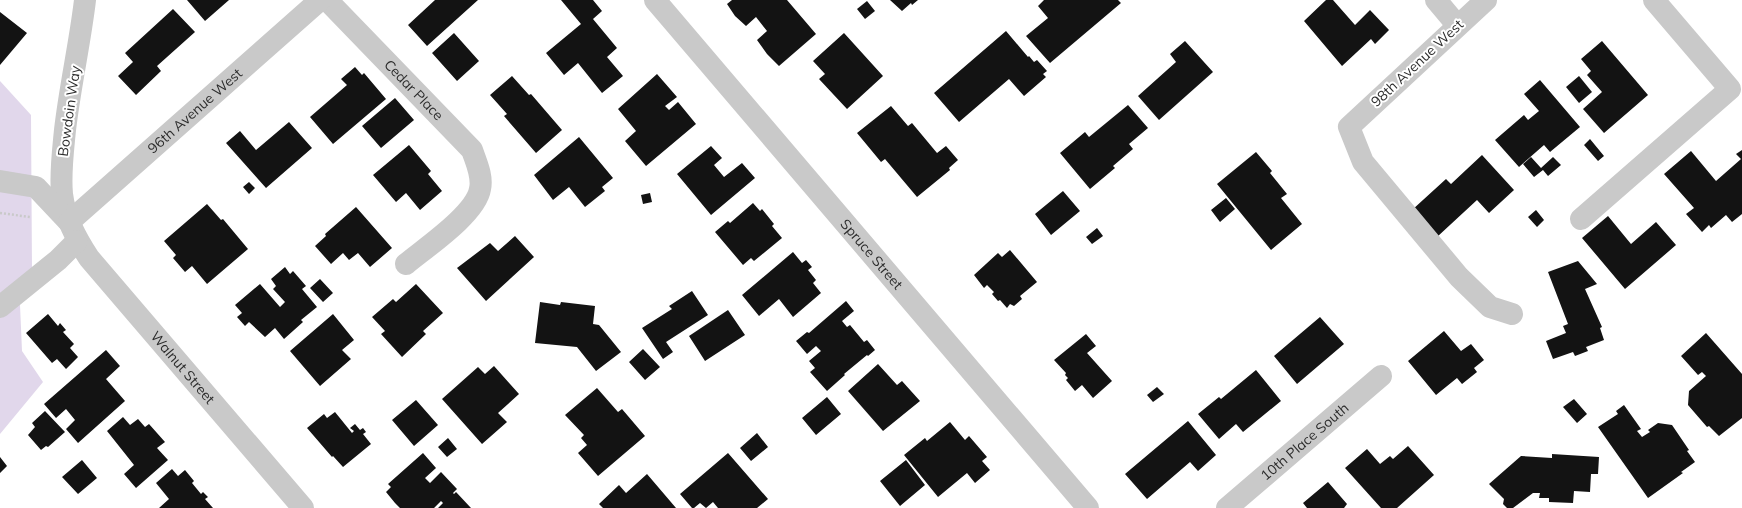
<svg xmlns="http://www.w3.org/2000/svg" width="1742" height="508" font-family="Mulish,sans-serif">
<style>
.green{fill:#e1d7eb}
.building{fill:#131313}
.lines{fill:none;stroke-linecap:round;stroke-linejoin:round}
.path{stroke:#c9c9c9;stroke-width:2.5;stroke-dasharray:2 2;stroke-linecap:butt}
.minor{stroke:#c9c9c9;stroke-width:22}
.labels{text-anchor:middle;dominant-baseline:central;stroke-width:4;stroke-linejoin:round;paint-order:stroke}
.street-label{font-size:14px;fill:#2c2c2c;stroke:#fff}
</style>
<rect width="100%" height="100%" fill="#fff"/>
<!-- green -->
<path class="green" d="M0,81L31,115L32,271L19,282L22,351L43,382L0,434Z"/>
<!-- building -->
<path class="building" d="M187,0H229L205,21Z
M435,0H478L427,46L408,25Z
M561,0H593L602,11L593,19L617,48L607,57L623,76L602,93L578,63L564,75L546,53L581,24Z
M732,0H787L816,34L779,66L767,54L757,40L767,31L756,17L746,26L735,16L727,4Z
M890,0H918L912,5L911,3L902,11Z
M1044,0H1118L1121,3L1050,63L1026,36L1048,18L1038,6Z
M1326,0H1333L1355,25L1370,10L1389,30L1375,44L1371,39L1342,66L1304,21Z
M867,1L875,11L865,19L857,9Z
M173,9L195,32L157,66L161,71L136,95L118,76L133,62L125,53Z
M0,12L27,33L0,65Z
M1006,31L1028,57L1029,56L1034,62L1037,60L1047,71L1043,74L1046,77L1024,96L1009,79L959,122L934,93Z
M454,33L479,61L457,81L432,53Z
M844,33L883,76L847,109L819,79L825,74L813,61Z
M1185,41L1213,72L1159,120L1138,96L1176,62L1170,54Z
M1602,41L1648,95L1604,133L1583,109L1602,92L1587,75L1591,71L1581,59Z
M355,67L362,75L364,73L386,99L333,144L310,117L347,85L341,79Z
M657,74L677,97L665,106L669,110L678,102L696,124L646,166L625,141L636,131L618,109Z
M512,76L529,95L531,94L562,130L536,153L504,116L507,114L490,95Z
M1579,76L1592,92L1579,103L1566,87Z
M1540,80L1580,127L1550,152L1544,145L1519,167L1495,140L1524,115L1528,120L1539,111L1524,94Z
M395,98L414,120L381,148L362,126Z
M1128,105L1148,128L1129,144L1133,149L1113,166L1115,168L1090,189L1060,153L1085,132L1089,137Z
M891,106L908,126L912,123L937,153L946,146L958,160L949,168L950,170L917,197L885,159L881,162L857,133Z
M289,122L312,148L266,188L226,143L240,131L256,150Z
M579,137L613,178L602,187L605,191L585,207L569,187L553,200L534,175Z
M1590,139L1604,156L1598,161L1584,145Z
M409,145L431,171L428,174L442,191L420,210L406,193L396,202L373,175Z
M711,146L722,158L714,165L724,177L742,163L755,178L711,215L677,174Z
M1742,150V214L1732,222L1726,215L1711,228L1709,225L1702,232L1686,214L1694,208L1664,174L1691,151L1716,181L1741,159L1736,154Z
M1256,152L1272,171L1270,173L1287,194L1281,198L1302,224L1271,250L1217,184Z
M1482,155L1514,190L1489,213L1477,200L1437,237L1412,210L1446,179L1451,184Z
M1531,157L1541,168L1553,157L1561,165L1548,176L1543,170L1534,177L1523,164Z
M249,182L255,188L249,194L243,187Z
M1063,191L1080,211L1051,235L1035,214Z
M650,193L652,202L643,204L641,195Z
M1226,198L1235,209L1220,222L1211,210Z
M753,203L760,211L762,209L774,224L772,226L782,238L754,261L751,258L743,265L715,232L728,221L730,223Z
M207,204L221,220L223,219L248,249L207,284L192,266L185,272L173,258L176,255L164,241Z
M356,207L392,248L370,267L358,253L349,260L343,253L331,264L315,246L326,236L325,234Z
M1536,210L1544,220L1537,227L1528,217Z
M1608,216L1631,244L1656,222L1676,245L1625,289L1582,238Z
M1097,228L1103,236L1092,244L1086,237Z
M515,236L534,257L486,301L457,268L490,243L498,251Z
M1010,250L1037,282L1020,296L1022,299L1014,306L1010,304L1007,308L1000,300L998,301L992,294L994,292L987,285L984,288L974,275L998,253L1002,257Z
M793,252L802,263L806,260L812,267L808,270L816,280L813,283L821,293L793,317L779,299L759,316L742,295Z
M1578,261L1597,284L1585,289L1602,327L1600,328L1604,340L1586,347L1588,351L1575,356L1573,352L1553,359L1546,341L1566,333L1563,326L1568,324L1548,272Z
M285,267L290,274L293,271L306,286L302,289L317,307L301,320L303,322L284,339L275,328L265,337L249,322L245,326L237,317L242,313L235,305L260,284L280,307L285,302L273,289L276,286L271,279Z
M320,279L333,293L323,302L310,288Z
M416,284L443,313L423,331L426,334L402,357L381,334L385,331L372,317L393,299L396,302Z
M692,291L708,315L666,342L673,352L663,359L642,328L672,309L669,306Z
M846,301L854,311L842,321L847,327L850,325L864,342L867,340L875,350L868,356L867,355L844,374L845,375L827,391L810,372L815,368L809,361L821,351L816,346L807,354L796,341L807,332L809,333Z
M540,302L560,305L561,302L595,306L593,324L599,325L621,352L596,371L577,347L535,343Z
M728,310L745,335L705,361L689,336Z
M48,314L58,326L60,323L66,330L63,332L74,344L70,348L78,357L66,369L57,359L52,363L26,333Z
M333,314L354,340L342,350L351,359L320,386L290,351Z
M1320,317L1344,344L1297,384L1274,356Z
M1444,331L1461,351L1471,344L1484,360L1474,368L1477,372L1462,384L1457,378L1436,395L1408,361Z
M1706,333L1742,374V418L1719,436L1709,426L1707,427L1688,405L1689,391L1706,376L1702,372L1698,375L1681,356Z
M1086,334L1096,346L1087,353L1112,381L1093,398L1082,385L1075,391L1066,380L1068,378L1065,375L1066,373L1054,360Z
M643,349L660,367L645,380L629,362Z
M106,350L120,366L106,379L125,401L78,443L66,429L75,420L66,409L56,418L44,404Z
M878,364L897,385L902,381L920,401L883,431L848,391Z
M494,366L519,394L498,413L507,422L482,444L442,399L478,367L485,374Z
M1256,370L1281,401L1243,432L1236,424L1219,439L1198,414L1219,397L1221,399Z
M1157,387L1164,394L1153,402L1147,395Z
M597,388L618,412L622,409L645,436L598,476L578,453L587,445L581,438L584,435L565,415Z
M827,397L841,414L816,435L802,418Z
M1574,399L1587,414L1577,423L1563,407Z
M416,400L438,425L414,446L392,420Z
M1624,405L1641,429L1637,431L1642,437L1650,432L1648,430L1658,423L1672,425L1689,450L1687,451L1695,462L1681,472L1683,473L1648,498L1598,427L1618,414L1616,411Z
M45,411L65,432L48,447L46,446L41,450L28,435L35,427L32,423Z
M335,412L352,433L354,431L350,428L355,424L360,430L363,428L366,432L363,434L371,444L343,467L333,456L332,457L307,428L324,414L327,418Z
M123,417L130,425L138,419L145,427L149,424L165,442L157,448L168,460L136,488L124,474L134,465L107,431Z
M1188,421L1216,455L1198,471L1190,462L1147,499L1125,474Z
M950,422L965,440L969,436L987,457L982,461L990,470L975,483L967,473L938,497L904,455L925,438L927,441Z
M757,433L768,447L751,461L740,448Z
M448,438L457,449L447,457L438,447Z
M1408,446L1434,475L1397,508H1381L1345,468L1367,449L1380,464L1390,456L1393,459Z
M423,453L436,468L425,478L430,483L441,472L457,489L453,493L454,494L456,492L471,508H438L443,503L441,501L434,508H400L395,503L386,492L391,487L388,484Z
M728,453L768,499L757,508H718L713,502L706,508L700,503L694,508H692L680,494Z
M1552,454L1599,457L1598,474H1591L1590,492L1574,491L1573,503L1549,502V498H1539L1540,493H1533L1513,508H1507L1503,504L1504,499L1489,484L1521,456L1552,458Z
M0,457L7,466L0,473Z
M82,460L97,478L78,494L62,477Z
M906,460L925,485L900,506L880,481Z
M172,469L178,476L185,470L194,481L192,483L201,494L203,492L208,497L205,499L213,508H159L169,499L156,483Z
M647,474L676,508H603L599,504L619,485L626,493Z
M1328,482L1347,504L1344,508H1307L1303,503Z"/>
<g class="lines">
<!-- path -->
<path class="path" d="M0,213L30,217"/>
<!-- minor -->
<g class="minor">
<path id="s1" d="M85,0C80,43 70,86 65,130C63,151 60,173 62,194C65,218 76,238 89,258L303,508"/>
<path id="s2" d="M327,0L472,150C476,162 483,176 480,189C476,214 425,248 406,264"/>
<path id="s3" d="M655,0L1088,508"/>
<path d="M1436,0L1457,25"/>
<path d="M1486,0L1349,127L1363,162L1459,277L1490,307L1512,314"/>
<path d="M0,181L36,187L68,221"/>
<path d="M1581,219L1730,89L1654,0"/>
<path id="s4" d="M69,222L320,0"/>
<path d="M0,307L58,260L77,241"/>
<path id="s5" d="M1227,508L1381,376"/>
</g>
</g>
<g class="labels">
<!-- street labels -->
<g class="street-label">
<text transform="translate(1417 63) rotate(-43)">98th Avenue West</text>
<text stroke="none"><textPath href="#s2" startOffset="125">Cedar Place</textPath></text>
<text transform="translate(69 111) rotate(-82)">Bowdoin Way</text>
<text stroke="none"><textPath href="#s4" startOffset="168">96th Avenue West</textPath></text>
<text stroke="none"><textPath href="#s3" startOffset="334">Spruce Street</textPath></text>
<text stroke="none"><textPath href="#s1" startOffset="410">Walnut Street</textPath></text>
<text stroke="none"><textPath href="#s5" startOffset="102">10th Place South</textPath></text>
</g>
</g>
</svg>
